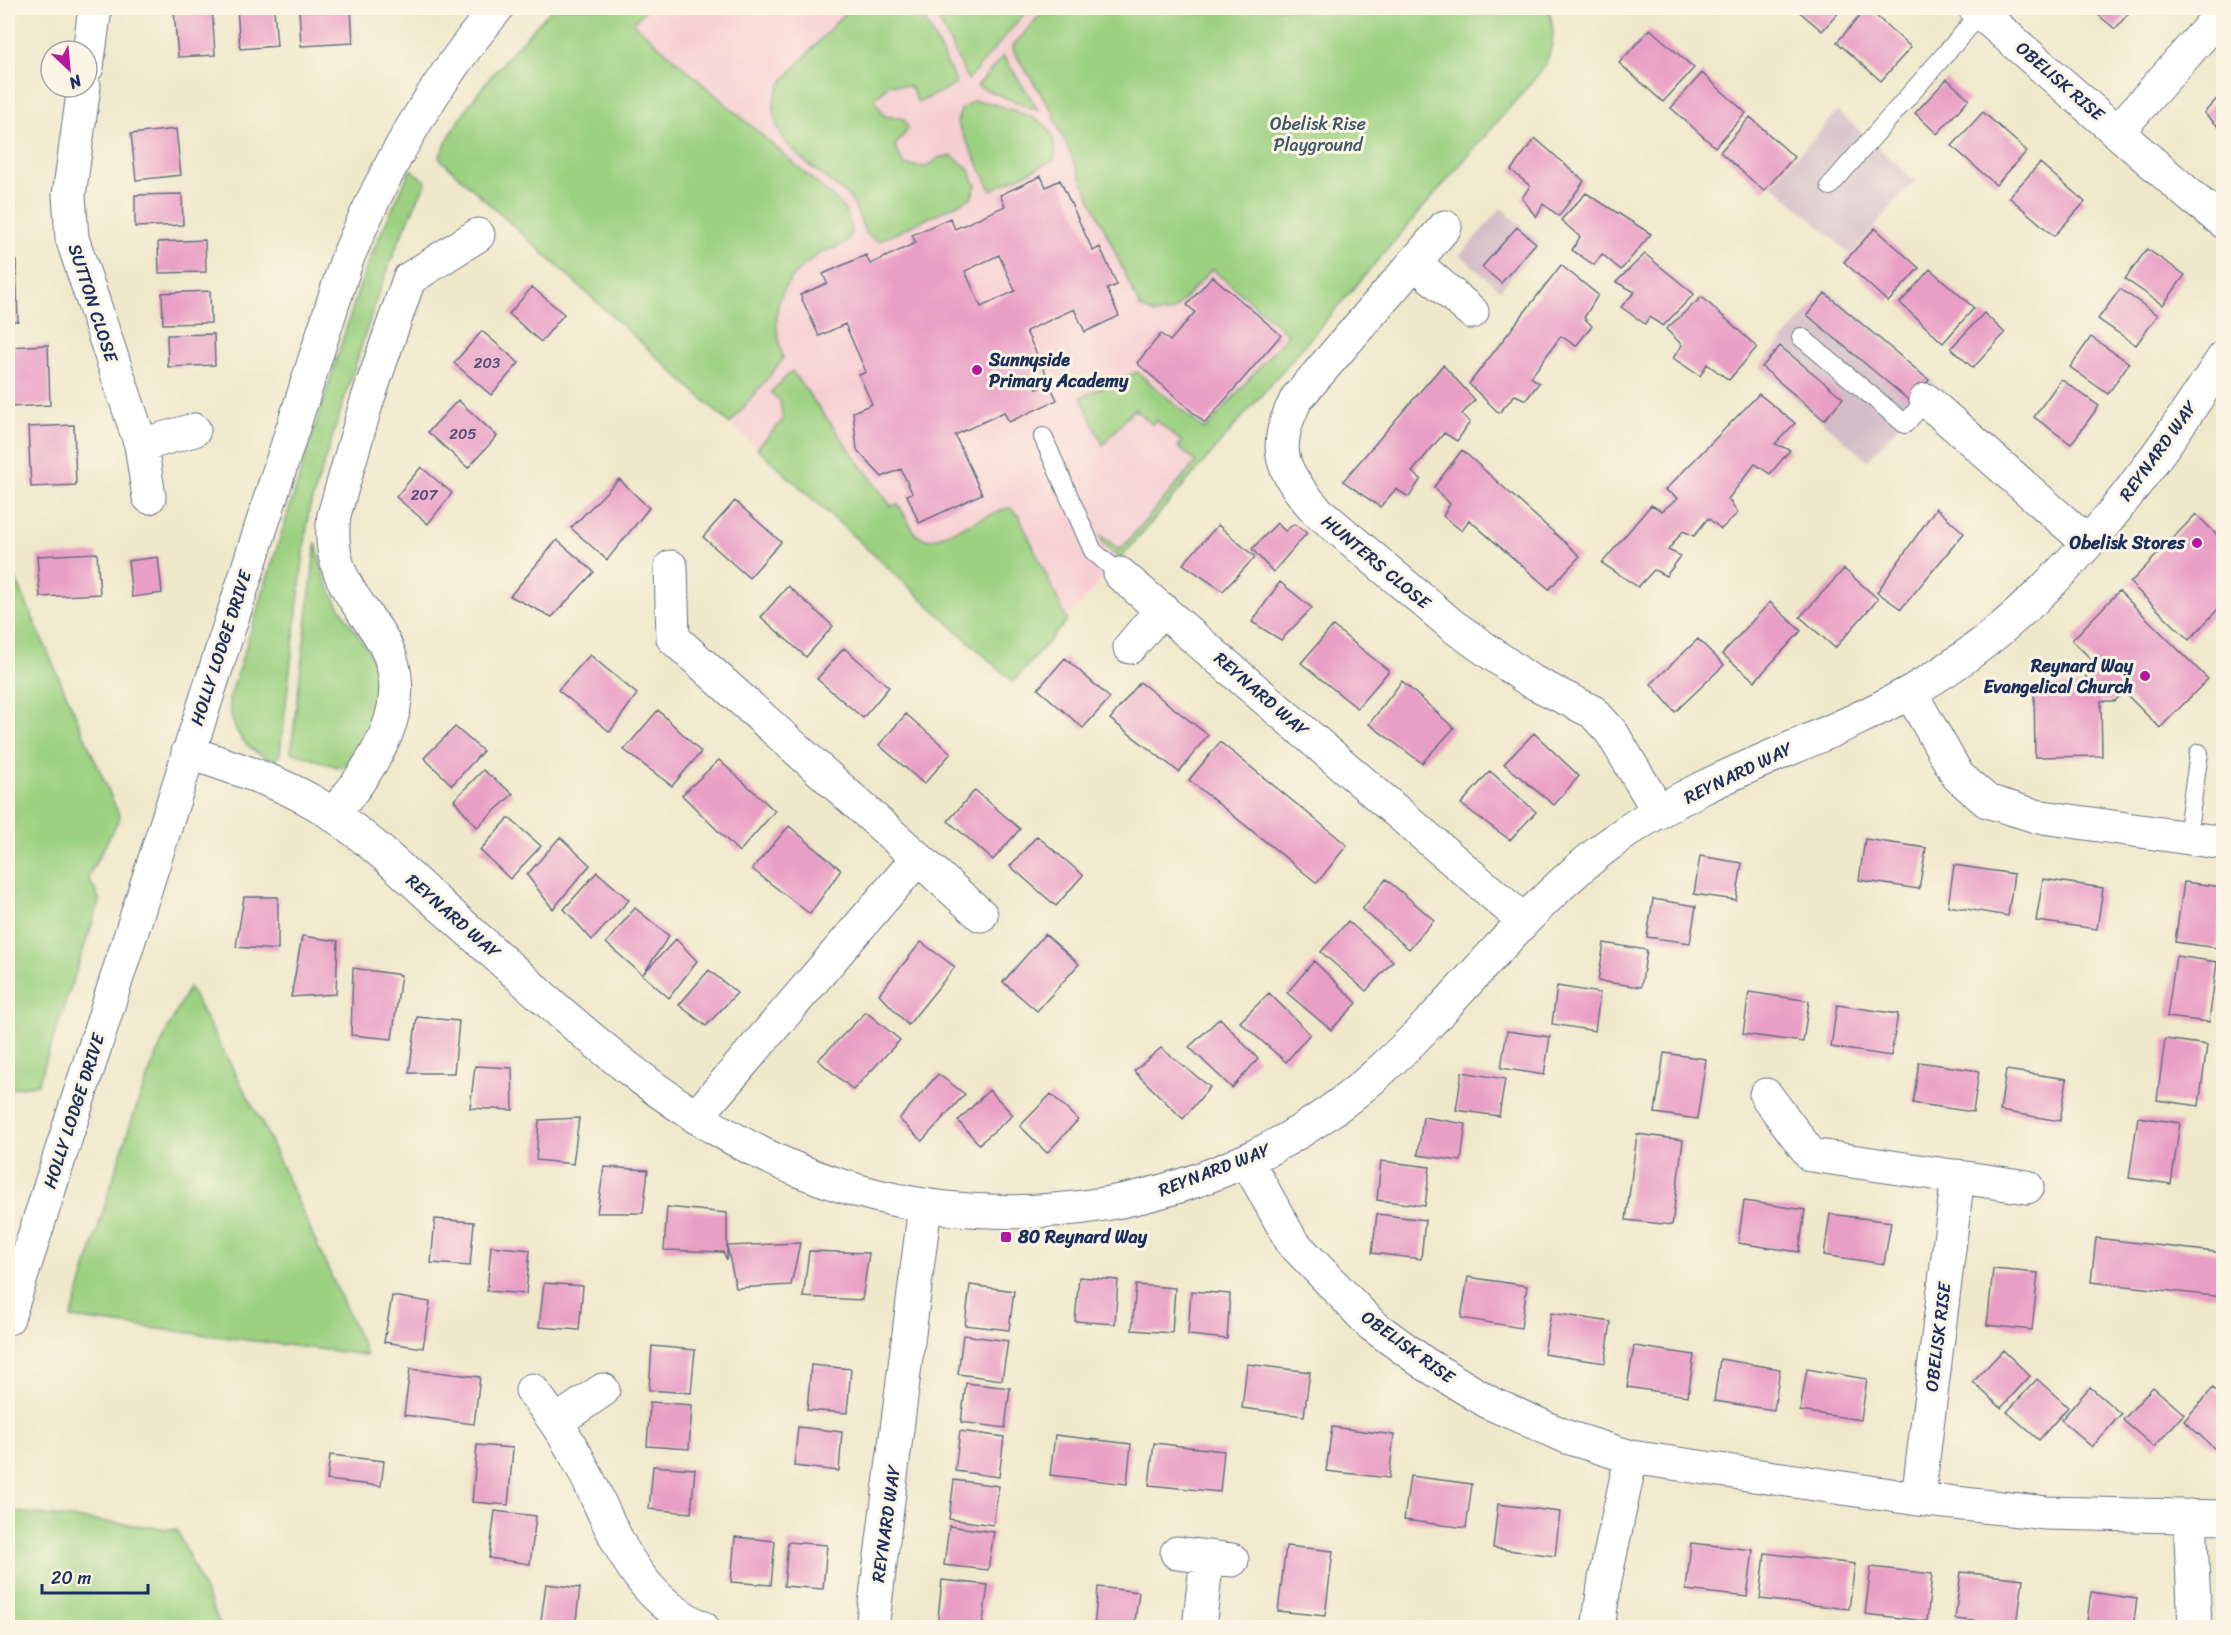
<svg xmlns="http://www.w3.org/2000/svg" width="2231" height="1635" font-family="Sriracha,sans-serif">
<style>
.built{fill:#f7cfd3}
.industrial{fill:#d2bdc7}
.green{fill:#9dd182;stroke:#5c8070;stroke-width:1.5}
.building{fill:#e99ec5;fill-rule:evenodd}
.lines{fill:none;stroke-linecap:round;stroke-linejoin:round}
.lane-casing{stroke:#667084;stroke-width:20}
.street-casing{stroke:#667084;stroke-width:35}
.primary-casing{stroke:#667084;stroke-width:35}
.lane{stroke:#fff;stroke-width:18}
.street{stroke:#fff;stroke-width:33}
.primary{stroke:#fff;stroke-width:33}
.poi-dot{fill:#b5179e;stroke:#fcf5e5;stroke-width:2}
.labels{text-anchor:middle;dominant-baseline:central;stroke-width:6;stroke-linejoin:round;paint-order:stroke}
.number-label{font-size:15px;fill:#4e4b78}
.street-label{font-size:18px;fill:#1b2f5e;stroke:#fcf5e5}
.park-label{font-size:18px;fill:#3c5867;stroke:#fcf5e5}
.poi-label{font-size:18px;font-weight:bold;fill:#1b2f5e;stroke:#fcf5e5;text-anchor:start}
</style>
<rect width="100%" height="100%" fill="#fcf5e5"/>
<filter id="ink" filterUnits="userSpaceOnUse"><feTurbulence type="fractalNoise" baseFrequency=".0167" numOctaves="2"/><feDisplacementMap in="SourceGraphic" scale="12" xChannelSelector="R" yChannelSelector="G"/><feConvolveMatrix kernelMatrix="1 2 1 2 8 2 1 2 1" color-interpolation-filters="sRGB"/></filter>
<filter id="wash" filterUnits="userSpaceOnUse"><feTurbulence type="fractalNoise" baseFrequency=".008" numOctaves="4" result="noise"/><feDisplacementMap in="SourceGraphic" scale="24" xChannelSelector="R" yChannelSelector="G"/><feGaussianBlur stdDeviation="1.35" result="paint"/><feColorMatrix in="noise" values="0 0 0 0 0 0 0 0 0 0 0 0 0 0 0 0 0 1.4 0 .05"/><feComposite in="paint" operator="in"/></filter>
<g filter="url(#wash)">
<rect width="100%" height="100%" fill="#f0e8cb"/>
<!-- built -->
<path class="built" d="M553,8H1046L1019,39L1330,315L1013,682L439,158L451,134L481,91Z"/>
<!-- industrial -->
<path class="industrial" d="M1838,111L1915,181L1850,254L1772,184Z
M1501,208L1540,243L1500,290L1460,255Z
M1827,289L1935,383L1868,461L1759,367Z"/>
<!-- green -->
<path class="green" d="M553,8H647L633,23L836,200C847,210 859,233 843,244C836,249 827,249 821,253C776,282 769,309 783,359L730,424L439,158C463,101 511,53 553,8Z
M849,8H919L957,84L918,103L911,87L889,84L875,99L884,116L904,119L908,129L895,146L904,165L927,167L940,157L952,156L968,168L976,185L971,198L879,241C859,238 862,211 848,196C814,167 749,132 783,81Z
M933,8H1029L968,80Z
M1046,8H1548C1556,30 1554,49 1542,70L1120,559L1104,545L1100,535L1120,550L1196,462L1178,447L1182,442L1156,420L1152,424L1134,409L1103,445L1081,397L1137,372L1205,430L1288,334L1212,269L1172,312L1154,314L1140,307L1054,118L1055,115L1014,52L1013,46Z
M1003,56L1039,111L977,86Z
M973,101C985,99 1036,117 1045,125C1053,133 1058,150 1054,160L991,190L957,122L961,110Z
M411,169L426,182L398,243L377,297L309,510L280,754L274,761C245,750 230,731 229,700L358,291L376,244Z
M792,371L891,506L898,504L916,535L928,540L937,538L1004,509L1010,508L1019,516L1067,620L1013,682L757,448L783,420L780,401L771,392Z
M316,542C319,560 323,577 332,594C360,646 400,671 368,735C361,750 357,761 340,768L291,752Z
M8,561L120,817L88,877L100,900L38,1084L8,1089Z
M189,987L263,1125L367,1355L71,1318C106,1207 133,1090 189,987Z
M8,1511L177,1530L221,1627H8Z"/>
<g id="blocks">
<!-- building -->
<path class="building" d="M212,8L215,55L178,57L174,11Z
M237,8H274L277,46L240,49Z
M299,8H351L353,43L301,46Z
M1795,8H1843L1822,31Z
M1867,8L1911,47L1881,81L1837,42Z
M2090,8H2133L2115,29Z
M1650,29L1694,68L1663,102L1619,63Z
M1702,73L1746,113L1715,147L1671,108Z
M1947,79L1969,99L1937,134L1915,113Z
M2223,92V131L2204,113Z
M1983,112L2027,151L1996,185L1952,146Z
M1750,117L1794,157L1764,191L1720,152Z
M176,129L181,175L136,180L131,134Z
M1535,138L1584,181L1559,216L1543,204L1536,217L1522,198L1530,186L1511,170Z
M2040,163L2085,202L2054,236L2009,197Z
M1041,176L1046,187L1060,180L1093,251L1100,247L1117,285L1107,289L1119,316L1085,332L1074,309L1026,331L1046,374L1033,379L1037,389L1049,383L1057,400L1009,422L1004,412L955,435L982,494L919,523L907,495L912,493L901,469L882,477L857,450L853,412L872,404L859,375L866,372L845,324L819,336L800,295L827,283L823,274L866,255L870,264L916,243L912,235L950,218L955,229L1005,206L1000,195ZM999,255L1015,291L981,307L965,271Z
M1586,193L1651,234L1621,270L1602,254L1594,265L1572,250L1580,237L1561,220Z
M182,194L183,225L135,227V195Z
M1517,227L1536,243L1501,283L1482,267Z
M1875,228L1919,268L1888,302L1844,262Z
M205,240L206,272L159,273L158,242Z
M2147,249L2185,275L2163,305L2125,279Z
M1645,254L1694,294L1663,326L1649,317L1645,324L1621,307L1635,292L1616,282Z
M16,261L18,321L8,322V262Z
M1561,265L1598,295L1584,318L1592,326L1576,346L1561,336L1531,377L1539,383L1526,400L1515,395L1499,413L1469,384Z
M1930,269L1974,308L1943,343L1900,303Z
M1212,276L1281,335L1205,423L1137,363L1161,334L1170,341L1195,312L1187,305Z
M532,287L564,314L541,342L509,314Z
M2120,289L2158,315L2136,345L2098,319Z
M210,291L211,323L163,324L162,293Z
M1825,293L1929,380L1911,402L1807,315Z
M1702,297L1757,347L1729,380L1707,364L1700,376L1673,358L1682,345L1666,329Z
M1984,313L2005,333L1973,368L1951,348Z
M482,331L519,363L491,395L454,363Z
M214,334L215,365L168,367L167,335Z
M2091,337L2129,363L2108,394L2070,367Z
M48,345L50,405L8,407V347Z
M1780,346L1843,398L1824,420L1762,367Z
M1443,365L1475,400L1462,414L1470,422L1457,441L1444,433L1412,472L1421,479L1409,497L1396,489L1380,507L1343,481Z
M2061,379L2099,406L2071,444L2034,417Z
M1759,394L1795,423L1775,444L1790,450L1770,474L1755,464L1728,499L1738,513L1721,529L1708,518L1694,536L1683,531L1668,550L1681,556L1666,576L1654,570L1638,587L1602,563L1651,505L1662,511L1678,498L1665,490Z
M458,400L497,436L468,468L428,432Z
M74,425L76,485L31,487L28,427Z
M1462,450L1580,556L1549,589L1469,520L1462,531L1443,516L1450,504L1434,487Z
M421,467L452,493L428,524L396,497Z
M619,479L649,508L607,560L571,528Z
M735,501L781,542L749,578L703,537Z
M1936,508L1964,533L1901,609L1877,592Z
M2196,514L2223,541V604L2189,640L2130,583Z
M1277,523L1285,531L1294,524L1307,533L1273,572L1252,549Z
M1218,525L1255,557L1223,591L1183,564Z
M557,540L594,572L552,617L510,596Z
M97,553L100,594L40,597L37,556Z
M158,557L162,593L132,597L128,561Z
M1844,569L1878,599L1835,648L1800,617Z
M1280,582L1312,608L1281,640L1252,622Z
M788,586L833,626L806,657L761,617Z
M2119,591L2208,679L2160,728L2124,692L2115,701H2101L2102,756L2035,757L2034,687L2086,686V673L2095,663L2072,640Z
M1770,602L1801,631L1755,681L1722,654Z
M1333,626L1389,671L1357,708L1301,663Z
M1698,639L1724,665L1675,712L1651,684Z
M844,648L889,687L863,718L817,679Z
M590,655L637,694L610,732L558,690Z
M1065,658L1110,698L1083,728L1038,689Z
M1402,681L1454,728L1422,763L1369,724Z
M1140,682L1208,735L1179,772L1110,719Z
M658,710L701,752L672,786L624,750Z
M906,714L951,753L924,784L879,745Z
M455,727L483,751L452,785L424,758Z
M1534,733L1579,776L1554,805L1504,764Z
M1220,742L1347,845L1317,883L1189,780Z
M719,760L775,811L739,852L682,795Z
M483,770L513,794L477,827L454,800Z
M1490,771L1536,812L1510,840L1461,804Z
M975,790L1020,829L993,860L948,821Z
M509,818L541,846L510,879L480,850Z
M789,826L841,870L810,914L752,869Z
M1037,836L1083,875L1056,906L1010,866Z
M560,837L590,865L553,909L527,875Z
M1865,839L1926,848L1919,889L1859,880Z
M1700,856L1742,863L1736,900L1694,894Z
M1954,865L2014,874L2008,916L1948,906Z
M597,872L629,900L592,940L564,909Z
M1386,879L1434,920L1409,949L1362,909Z
M2043,879L2103,888L2097,929L2036,921Z
M2184,882L2223,887L2217,948L2175,942Z
M244,897H278V950L236,947Z
M1653,899L1696,906L1690,943L1647,937Z
M635,908L669,936L643,974L676,939L697,961L669,998L606,943Z
M1348,921L1393,961L1366,991L1321,952Z
M1045,934L1079,964L1037,1011L1003,982Z
M302,936L338,941L336,994L291,997Z
M921,942L955,967L908,1025L879,994Z
M1604,943L1647,950L1641,987L1598,981Z
M2176,956L2217,962L2209,1022L2167,1017Z
M1314,961L1357,1003L1331,1030L1287,993Z
M353,968L401,975L392,1039L351,1035Z
M709,970L737,993L706,1026L679,1005Z
M1557,986L1600,993L1595,1031L1552,1024Z
M1749,992L1809,1001L1803,1042L1743,1034Z
M1269,993L1310,1034L1286,1062L1240,1022Z
M1837,1005L1898,1014L1891,1056L1831,1047Z
M866,1012L900,1040L853,1090L818,1060Z
M417,1017L459,1021L454,1073H409Z
M1220,1018L1258,1059L1232,1088L1189,1047Z
M1507,1031L1550,1037L1544,1075L1501,1068Z
M2165,1039L2207,1045L2199,1106L2157,1100Z
M1161,1048L1210,1087L1183,1119L1134,1071Z
M1664,1053L1706,1059L1697,1119L1655,1113Z
M1919,1062L1979,1071L1973,1112L1913,1103Z
M475,1066L512,1068L513,1110L470,1108Z
M2006,1070L2067,1079L2060,1121L2000,1111Z
M1462,1072L1505,1079L1499,1116L1456,1110Z
M938,1074L965,1094L922,1141L899,1119Z
M989,1090L1013,1115L979,1144L958,1121Z
M1051,1094L1078,1120L1047,1153L1020,1126Z
M1423,1117L1466,1124L1461,1161L1418,1155Z
M2138,1117L2180,1123L2171,1184L2129,1178Z
M579,1118L573,1164L536,1160L539,1120Z
M1637,1134L1683,1140L1672,1225L1626,1220Z
M1381,1161L1430,1167L1425,1206L1377,1200Z
M604,1167L648,1170L643,1213H597Z
M1744,1201L1805,1210L1799,1252L1738,1243Z
M667,1207L727,1213V1246L800,1243L791,1285L736,1288L727,1246V1260L723,1252L664,1250Z
M1377,1214L1425,1220L1421,1259L1372,1253Z
M1830,1214L1891,1222L1884,1264L1824,1255Z
M435,1219L474,1222L470,1266L431,1263Z
M2096,1238L2223,1253V1297L2091,1282Z
M491,1246L530,1250L526,1294L487,1291Z
M809,1251L869,1253L862,1300L803,1297Z
M1993,1269L2038,1273L2032,1330L1987,1325Z
M1079,1277L1118,1280L1115,1324L1075,1321Z
M1468,1277L1527,1286L1521,1328L1461,1318Z
M544,1283L583,1286L579,1330L539,1327Z
M970,1285L1014,1291L1009,1330L965,1325Z
M1136,1285L1175,1288L1172,1333L1132,1330Z
M1191,1291L1230,1294L1227,1339L1188,1335Z
M392,1296L430,1302L423,1348L384,1342Z
M1551,1313L1611,1322L1605,1363L1544,1354Z
M963,1335L1008,1341L1002,1380L958,1374Z
M652,1346L695,1350L691,1393L649,1390Z
M1634,1346L1694,1355L1688,1396L1627,1387Z
M2003,1350L2030,1376L2001,1408L1973,1382Z
M1720,1359L1780,1369L1774,1410L1714,1401Z
M1247,1364L1310,1372L1304,1416L1242,1408Z
M811,1365L851,1369L847,1413L807,1410Z
M410,1369L480,1377L474,1424L404,1415Z
M1807,1369L1867,1379L1861,1420L1800,1411Z
M2037,1379L2068,1407L2039,1440L2007,1412Z
M966,1383L1010,1388L1005,1428L961,1422Z
M2090,1387L2121,1414L2092,1447L2061,1420Z
M2153,1387L2184,1414L2154,1447L2123,1420Z
M2213,1388L2223,1398V1439L2215,1449L2184,1421Z
M650,1402L692,1405L689,1449L647,1446Z
M798,1427L842,1432L839,1471L794,1466Z
M1332,1427L1394,1435L1389,1478L1326,1471Z
M960,1431L1004,1437L999,1477L955,1471Z
M1055,1435L1131,1444L1127,1484L1050,1475Z
M1154,1443L1224,1451L1220,1492L1149,1485Z
M477,1445L513,1448L508,1505L472,1502Z
M330,1455L384,1461L381,1486L327,1480Z
M653,1466L695,1469L691,1513L649,1509Z
M1410,1476L1472,1484L1466,1528L1404,1520Z
M954,1480L999,1486L993,1525L949,1519Z
M1498,1504L1560,1512L1555,1556L1493,1548Z
M495,1511L536,1516L530,1564L489,1558Z
M949,1526L994,1532L988,1570L944,1565Z
M735,1537L775,1541L771,1585L731,1582Z
M788,1542L827,1545L823,1589L784,1586Z
M1691,1543L1753,1550L1747,1597L1686,1590Z
M1286,1546L1333,1551L1325,1616L1278,1611Z
M1765,1553L1855,1564L1849,1609L1760,1599Z
M1871,1567L1932,1574L1927,1621L1865,1614Z
M1961,1572L2023,1579L2017,1626L1955,1619Z
M942,1580L988,1585L982,1628H937Z
M546,1584L580,1588L575,1628H540Z
M1098,1587L1139,1592L1134,1628H1094Z
M2091,1592L2137,1599L2133,1628H2086Z"/>
</g>
</g>
<g filter="url(#ink)">
<use href="#blocks" fill-opacity="0" stroke="#667084" stroke-width="1.5"/>
<g class="lines">
<!-- lane casing -->
<g class="lane-casing">
<path id="lane" d="M1830,186L1981,13
M1801,337L1905,424L1926,400
M1043,437L1093,551L1120,574
M2187,836L2199,753"/>
</g>
<!-- street casing -->
<g class="street-casing">
<path id="street" d="M1975,8L2194,199L2224,222
M87,67L95,8
M84,87L69,195L72,238L141,445L149,497
M2117,132L2224,11
M1445,227L1297,398C1271,448 1280,469 1316,510L1453,626L1529,680L1593,712L1612,733L1659,812
M1415,263L1472,312
M1926,400L2087,542
M141,445L194,430
M671,567L673,638L981,915
M1120,574L1523,920
M1130,647L1162,609
M1910,692L1958,776L1987,801L2036,816L2224,843
M188,752C231,767 276,780 315,803C358,829 396,865 432,898C547,998 659,1115 803,1172C996,1249 1223,1213 1378,1073C1462,998 1526,903 1619,837C1708,773 1816,745 1910,692C2046,616 2141,485 2224,357
M333,815C375,762 423,699 377,631C349,591 327,567 334,515L367,401L409,279L478,235
M1766,1095L1811,1155L2027,1187
M696,1117L918,858
M1247,1161L1292,1242L1372,1325L1424,1363L1490,1403L1567,1437L1631,1457L1918,1499L2046,1513L2224,1517
M532,1390C549,1413 567,1437 580,1463C615,1530 629,1593 703,1628
M556,1422L603,1390
M1918,1499L1958,1176
M2190,1516L2195,1628
M1177,1553L1232,1560
M872,1628L925,1206
M1199,1628L1207,1557
M1598,1628L1605,1579L1631,1457"/>
</g>
<!-- primary casing -->
<g class="primary-casing">
<path id="primary" d="M8,1318L347,259C385,166 433,84 497,8"/>
</g>
<!-- lane -->
<use href="#lane" class="lane"/>
<!-- street -->
<use href="#street" class="street"/>
<!-- primary -->
<use href="#primary" class="primary"/>
</g>
</g>
<!-- markers -->
<g class="poi-dot">
<circle cx="977" cy="370" r="6"/>
<circle cx="2197" cy="543" r="6"/>
<circle cx="2145" cy="676" r="6"/>
<rect x="1000" y="1231" width="12" height="12" rx="3"/>
</g>
<g class="labels">
<!-- number labels -->
<g class="number-label">
<text x="487" y="363">203</text>
<text x="463" y="434">205</text>
<text x="424" y="495">207</text>
</g>
<!-- street labels -->
<g class="street-label">
<text transform="translate(2060 81) rotate(41)">OBELISK RISE</text>
<text transform="translate(93 303) rotate(72)">SUTTON CLOSE</text>
<text transform="translate(2158 451) rotate(-54)">REYNARD WAY</text>
<text transform="translate(1376 562) rotate(40)">HUNTERS CLOSE</text>
<text transform="translate(221 648) rotate(-72)">HOLLY LODGE DRIVE</text>
<text transform="translate(1261 694) rotate(41)">REYNARD WAY</text>
<text transform="translate(1738 773) rotate(-26)">REYNARD WAY</text>
<text transform="translate(453 916) rotate(41)">REYNARD WAY</text>
<text transform="translate(74 1111) rotate(-72)">HOLLY LODGE DRIVE</text>
<text transform="translate(1214 1170) rotate(-21)">REYNARD WAY</text>
<text transform="translate(1938 1337) rotate(-83)">OBELISK RISE</text>
<text transform="translate(1408 1347) rotate(36)">OBELISK RISE</text>
<text transform="translate(886 1524) rotate(-82)">REYNARD WAY</text>
</g>
<!-- park labels -->
<g class="park-label">
<text x="1318" y="124">Obelisk Rise<tspan x="1318" dy="21">Playground</tspan></text>
</g>
<!-- poi labels -->
<g class="poi-label">
<text x="989" y="360">Sunnyside<tspan x="989" dy="21">Primary Academy</tspan></text>
<text x="2185" y="543" text-anchor="end">Obelisk Stores</text>
<text x="2133" y="666" text-anchor="end">Reynard Way<tspan x="2133" dy="21">Evangelical Church</tspan></text>
<text x="1018" y="1237">80 Reynard Way</text>
</g>
</g>
<!-- margin -->
<rect width="2231" height="1635" fill="none" stroke="#fcf5e5" stroke-width="30"/>
<!-- north arrow -->
<g transform="translate(69 69) rotate(154)"><circle r="28" fill="#fcf5e5" stroke="#a2a6af" stroke-width="1.5"/>
<path d="M0-4.5L10 22L0 15L-10 22Z" fill="#b5179e"/>
<text y="-9" font-size="16" font-weight="bold" text-anchor="middle" fill="#1b2f5e">N</text>
</g>
<!-- scale -->
<path d="M42 1584v9h106v-9" fill="none" stroke="#1b2f5e" stroke-width="3"/>
<text x="51" y="1584" font-size="18" fill="#1b2f5e" stroke="#fcf5e5" stroke-width="4.5" paint-order="stroke">20 m</text>
</svg>
